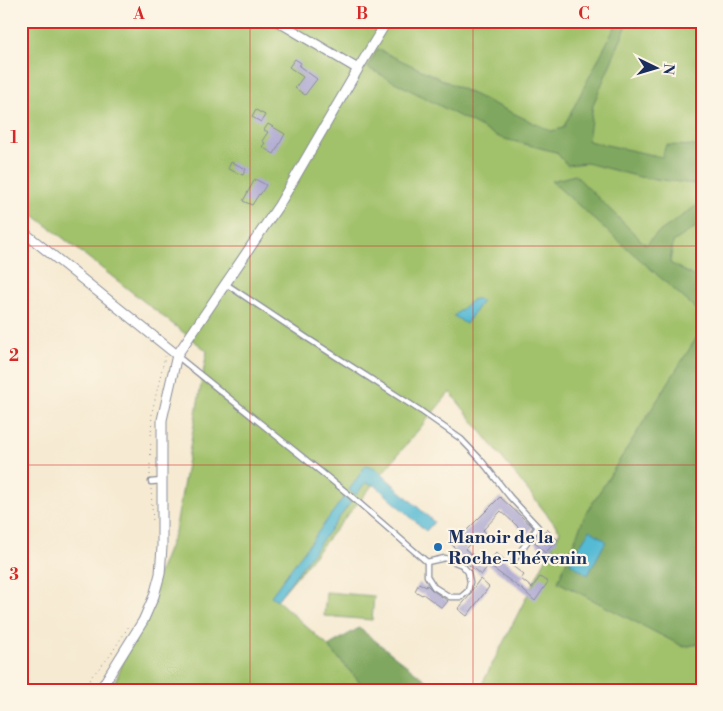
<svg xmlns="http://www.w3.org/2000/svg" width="723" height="711" font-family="'Libre Bodoni',serif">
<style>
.green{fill:#a1c16a;stroke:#5e7864}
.forest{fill:#80a75e;stroke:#4e6b5e}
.water{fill:#55bad4;stroke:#387499}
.building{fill:#aca7d1}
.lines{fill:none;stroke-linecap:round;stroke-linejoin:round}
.service-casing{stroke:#888c98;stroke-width:7}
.minor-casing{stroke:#888c98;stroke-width:11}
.path{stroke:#888c98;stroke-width:1;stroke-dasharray:1 4;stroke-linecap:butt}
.service{stroke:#fff;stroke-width:4.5}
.minor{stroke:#fff;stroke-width:9}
.grid{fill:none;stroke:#d62828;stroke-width:1;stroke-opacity:0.55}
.poi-dot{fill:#1f6fb2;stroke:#fcf5e5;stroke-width:2}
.labels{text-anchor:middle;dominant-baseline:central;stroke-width:4.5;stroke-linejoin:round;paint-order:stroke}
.poi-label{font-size:18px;font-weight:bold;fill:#1b2f5e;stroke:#fcf5e5;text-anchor:start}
.neatline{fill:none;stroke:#d62828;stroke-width:2}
.grid-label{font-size:16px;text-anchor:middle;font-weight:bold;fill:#d62828}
</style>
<rect width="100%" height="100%" fill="#fcf5e5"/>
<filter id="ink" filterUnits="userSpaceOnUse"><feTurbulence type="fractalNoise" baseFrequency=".02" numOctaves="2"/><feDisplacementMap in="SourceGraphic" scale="10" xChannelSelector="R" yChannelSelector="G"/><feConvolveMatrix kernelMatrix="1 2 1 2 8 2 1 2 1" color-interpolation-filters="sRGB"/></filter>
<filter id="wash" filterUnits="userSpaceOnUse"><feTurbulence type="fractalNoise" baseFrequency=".0096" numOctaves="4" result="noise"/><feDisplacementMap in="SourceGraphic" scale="20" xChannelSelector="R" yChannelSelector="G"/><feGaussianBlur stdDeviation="1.12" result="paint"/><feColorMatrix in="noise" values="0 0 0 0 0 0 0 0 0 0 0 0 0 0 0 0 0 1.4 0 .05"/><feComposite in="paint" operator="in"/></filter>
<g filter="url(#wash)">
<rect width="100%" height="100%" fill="#f6ead2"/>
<!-- green -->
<path class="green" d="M21,21H702V690H479L560,531L450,392L277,600L328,646L363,686L360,690H112L175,532L207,351L21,205Z
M326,592L374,596L372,620L324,616Z"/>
<!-- forest -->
<path class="forest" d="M618,21H621L627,25L593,105L588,141L662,157L666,145L702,146V185L640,177L587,163L567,165L556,152L501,138L368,68L377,49L551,131L563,128Z
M575,175L646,245L655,235L702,202V223L673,242L670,263L697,278L702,297V306L696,309L551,181Z
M702,329V643L684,647L558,582L585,515Z
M359,628L438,690H360L363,686L328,646Z"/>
<!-- water -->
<path class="water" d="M474,299H477L482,301L466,324L454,316L465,306Z
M366,465L375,468L434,522L426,531L375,485L365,483L356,495L349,490Z
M344,497L351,502L277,600L271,596Z
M590,530L606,541L588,575L570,563L577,550Z"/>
<g id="blocks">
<!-- building -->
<path class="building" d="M295,59L301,63L299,66L317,79L305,95L295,88L303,77L289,67Z
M256,110L265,115L261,122L252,117Z
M268,124L285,134L274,154L262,147L265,143L262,141L268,132L264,130Z
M231,162L246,169L243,175L228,169Z
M255,179L266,185L260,195L259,194L252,205L243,201Z
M500,497L533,527L527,535L501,511L483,530L486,533L480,538L478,536L465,549L487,567L481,575L452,551L455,548L451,544L456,537L458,539Z
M547,529L558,540L545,553L533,540L539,533L541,535Z
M496,553L524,575L521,579L532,588L540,577L548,582L535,601L524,591L487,564Z
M480,579L489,587L467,616L458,609L471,594L472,590Z
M419,583L426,587L427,585L432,590L448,601L442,608L423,594L422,595L415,591Z"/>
</g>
</g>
<g filter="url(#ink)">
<use href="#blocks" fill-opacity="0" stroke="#888c98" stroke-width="1"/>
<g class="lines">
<!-- service casing -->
<g class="service-casing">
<path id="service" d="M226,284L307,338L421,411L461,439L481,460L510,497L538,527L514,560
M177,356L351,496L427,562
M151,482L162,481
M445,558L462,565L468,572L470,582L468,591L461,597H450L434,587L427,576V562Z"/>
</g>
<!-- minor casing -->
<g class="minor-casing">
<path id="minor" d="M277,21L358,69
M21,230L177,355
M100,690L143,621L154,596L160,574L162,547V420L177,355L279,205L358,69L387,21"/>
</g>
<!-- path -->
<path class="path" d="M150,475V463L152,412L165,356
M151,489L153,523
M88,690L91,677L109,657L129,626"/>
<!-- service -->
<use href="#service" class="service"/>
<!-- minor -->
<use href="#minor" class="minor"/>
</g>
</g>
<!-- grid -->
<path class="grid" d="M250,21V690M473,21V690M21,246H702M21,465H702"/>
<!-- markers -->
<circle class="poi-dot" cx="438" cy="547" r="5"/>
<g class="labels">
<!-- poi labels -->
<g class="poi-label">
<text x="448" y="537">Manoir de la<tspan x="448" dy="21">Roche-Thévenin</tspan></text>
</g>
</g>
<!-- margin -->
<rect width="723" height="711" fill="none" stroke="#fcf5e5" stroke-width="55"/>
<!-- north arrow -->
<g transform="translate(656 68) rotate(95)" stroke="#fcf5e5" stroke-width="4" paint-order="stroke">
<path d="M0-4L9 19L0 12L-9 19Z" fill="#1b2f5e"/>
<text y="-8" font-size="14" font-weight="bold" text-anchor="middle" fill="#1b2f5e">N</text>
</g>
<rect x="28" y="28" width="668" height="656" class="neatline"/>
<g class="grid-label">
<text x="139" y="19">A</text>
<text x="362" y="19">B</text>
<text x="584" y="19">C</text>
<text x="14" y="143">1</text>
<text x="14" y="361">2</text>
<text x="14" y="580">3</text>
</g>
</svg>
